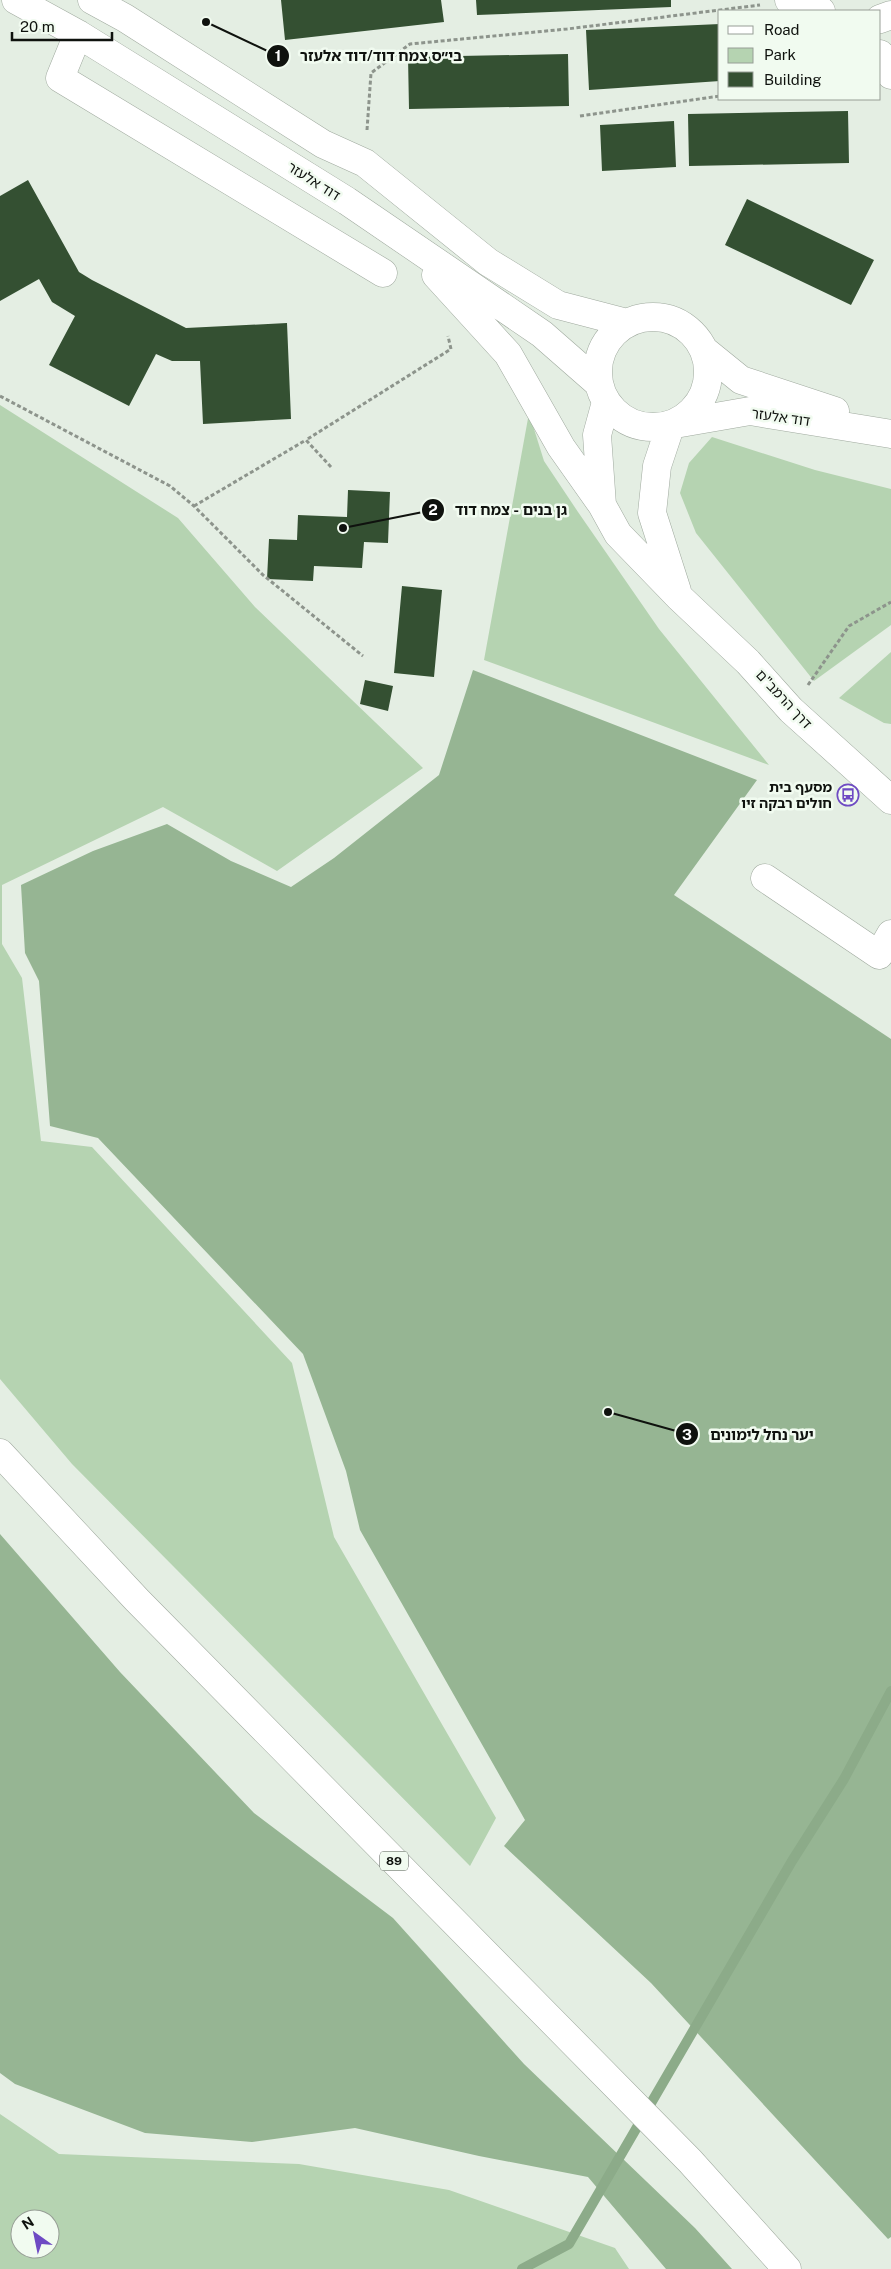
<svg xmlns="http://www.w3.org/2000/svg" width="891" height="2269" font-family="'Public Sans','Noto Sans Hebrew',sans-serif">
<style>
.green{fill:#b5d3b1;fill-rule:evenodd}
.forest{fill:#96b593}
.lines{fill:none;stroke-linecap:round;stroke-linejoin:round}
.stream{stroke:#8cab89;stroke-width:10}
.building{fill:#345032}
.minor-casing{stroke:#9fa99e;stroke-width:29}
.highway-casing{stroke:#9fa99e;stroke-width:29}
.path{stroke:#8d948c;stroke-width:3;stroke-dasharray:4 2.5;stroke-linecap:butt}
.minor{stroke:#fff;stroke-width:28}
.highway{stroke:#fff;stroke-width:28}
.labels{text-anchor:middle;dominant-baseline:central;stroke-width:5;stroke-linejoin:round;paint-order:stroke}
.shield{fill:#f1fbf0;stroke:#535852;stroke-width:1}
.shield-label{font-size:12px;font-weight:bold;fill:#0f120e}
.street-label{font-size:14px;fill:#0f120e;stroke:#f1fbf0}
.poi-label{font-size:14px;font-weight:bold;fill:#0f120e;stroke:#f1fbf0;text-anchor:end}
.leader{fill:none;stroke:#0f120e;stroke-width:2}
.callout-dot{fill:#0f120e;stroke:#f1fbf0;stroke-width:2}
.mark-label{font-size:15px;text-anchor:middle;font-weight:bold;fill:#fff}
.callout-label{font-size:15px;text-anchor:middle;font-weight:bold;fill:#0f120e;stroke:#f1fbf0;stroke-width:5;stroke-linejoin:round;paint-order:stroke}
</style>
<rect width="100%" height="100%" fill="#e4eee3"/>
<!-- green -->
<path class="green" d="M0,405L178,518L255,607L423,768L277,871L163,807L2,885V944L22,978L41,1141L92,1147L292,1363L334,1537L496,1818L470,1866L72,1464L0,1379Z
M529,413L544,461L578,512L659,629L769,765L484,660Z
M712,437L815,470L891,489V625L814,681L696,533L680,493L689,463Z
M891,652V724L884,723L839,698Z
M0,2114L59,2154L299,2164L449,2190L615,2248L629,2269H0ZM20,2219H50V2249H20Z"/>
<!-- forest -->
<path class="forest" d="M473,670L757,780L674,895L891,1039V2237L888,2239L651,1983L504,1846L525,1820L360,1530L346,1471L303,1354L98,1138L50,1126L39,981L25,953L21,885L93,851L167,824L231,861L291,887L334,858L439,775Z
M0,1534L120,1672L254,1813L393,1918L524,2064L695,2228L732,2269H666L588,2177L479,2156L355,2128L252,2142L145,2133L15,2084L0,2073Z"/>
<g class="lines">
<!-- stream -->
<path class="stream" d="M522,2269L569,2244L792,1861L844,1779L891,1691"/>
</g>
<!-- building -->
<path class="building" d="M281,0H441L444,22L285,40Z
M476,0H671V7L477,15Z
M720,24V81L589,90L586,30Z
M568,54L569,106L409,109L408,57Z
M848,111L849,163L689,166L688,114Z
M674,121L676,167L602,171L600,125Z
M28,180L79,272L92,280L186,328L287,323L291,419L203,424L200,361H172L156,354L129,406L49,365L75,316L52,302L39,279L0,301V196Z
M747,199L874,260L851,305L725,245Z
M348,490L390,492L388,543L364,542L362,568L314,566L313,581L267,579L269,539L297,540L298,515L347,517Z
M402,586L442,590L434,677L394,673Z
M365,680L393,686L388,711L360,704Z"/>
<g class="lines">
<!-- minor casing -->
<g class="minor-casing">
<path id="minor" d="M16,0L78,34L347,201L542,334L598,383
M92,0L125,18L323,144L365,163L488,262L558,305L627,323
M789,0L821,11
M880,19L891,15
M78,34L60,78L383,273
M880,54L891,75
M436,275L508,354L561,447L602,505
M598 372a55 55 0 1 1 110 0a55 55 0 1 1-110 0Z
M704,350L741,380L835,411
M606,402L597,435L602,505L618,534L679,597L748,662L791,710L891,800
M671,424L657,466L652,513L677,591
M675,424L750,411L891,434
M765,878L879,955L891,934"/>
</g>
<!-- highway casing -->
<g class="highway-casing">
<path id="highway" d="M0,1453L137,1600L690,2161L787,2269"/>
</g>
<!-- path -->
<path class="path" d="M580,116L720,96
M367,130L371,73L410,44L567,29L760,5
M0,396L170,486L194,506L263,575L363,656
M331,467L306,440L451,349L448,336
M194,506L306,440
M808,685L849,626L891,602"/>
<!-- minor -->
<use href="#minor" class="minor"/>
<!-- highway -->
<use href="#highway" class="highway"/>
</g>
<!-- icons -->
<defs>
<g id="bus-ring" transform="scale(1.125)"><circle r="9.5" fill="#f1fbf0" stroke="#6e4ac3" stroke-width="1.5"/><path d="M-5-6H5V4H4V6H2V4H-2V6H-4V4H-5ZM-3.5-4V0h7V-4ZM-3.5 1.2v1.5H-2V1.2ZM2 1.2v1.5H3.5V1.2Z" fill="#6e4ac3"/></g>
</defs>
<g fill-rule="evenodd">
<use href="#bus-ring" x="848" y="795"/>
</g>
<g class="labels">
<!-- shield labels -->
<rect class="shield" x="380" y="1851.5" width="28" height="19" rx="4"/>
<g class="shield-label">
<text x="394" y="1861">89</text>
</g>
<!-- street labels -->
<g class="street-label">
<text transform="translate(314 181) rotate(32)">דוד אלעזר</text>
<text transform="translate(781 417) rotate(8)">דוד אלעזר</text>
<text transform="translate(784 699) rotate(47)">דרך הרמב"ם</text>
</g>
<!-- poi labels -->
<g class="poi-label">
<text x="832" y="787">מסעף בית<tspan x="832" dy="16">חולים רבקה זיו</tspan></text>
</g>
</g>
<!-- callouts -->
<path class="leader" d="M206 22L278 56M343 528L433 510M608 1412L687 1434"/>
<g class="callout-dot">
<circle cx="206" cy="22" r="5"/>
<circle cx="343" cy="528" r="5"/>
<circle cx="608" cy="1412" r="5"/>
<circle cx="278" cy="56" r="12"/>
<circle cx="433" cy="510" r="12"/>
<circle cx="687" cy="1434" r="12"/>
</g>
<g class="mark-label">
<text x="278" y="61">1</text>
<text x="433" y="515">2</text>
<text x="687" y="1440">3</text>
</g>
<g class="callout-label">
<text x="381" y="61">בי״ס צמח דוד/דוד אלעזר</text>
<text x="511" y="515">גן בנים - צמח דוד</text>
<text x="762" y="1440">יער נחל לימונים</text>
</g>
<!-- legend -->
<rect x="718" y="10" width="162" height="90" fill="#f1fbf0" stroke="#979e96"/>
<rect x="728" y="26" width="25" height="8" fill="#ffffff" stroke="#979e96"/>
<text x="764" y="35" font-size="15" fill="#0f120e">Road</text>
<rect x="728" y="48" width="25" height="15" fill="#b5d3b1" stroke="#979e96"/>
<text x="764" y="60" font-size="15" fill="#0f120e">Park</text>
<rect x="728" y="72" width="25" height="15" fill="#345032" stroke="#979e96"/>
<text x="764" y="85" font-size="15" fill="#0f120e">Building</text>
<!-- north arrow -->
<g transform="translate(35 2234) rotate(327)"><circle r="24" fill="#f1fbf0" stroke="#979e96"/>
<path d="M0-4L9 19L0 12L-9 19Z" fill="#6e4ac3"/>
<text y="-8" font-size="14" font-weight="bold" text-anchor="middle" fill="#0f120e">N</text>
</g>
<!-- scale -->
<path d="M12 32v8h100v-8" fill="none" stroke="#0f120e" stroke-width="2.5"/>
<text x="20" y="32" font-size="15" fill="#0f120e" stroke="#f1fbf0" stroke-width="4" paint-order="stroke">20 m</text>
</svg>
